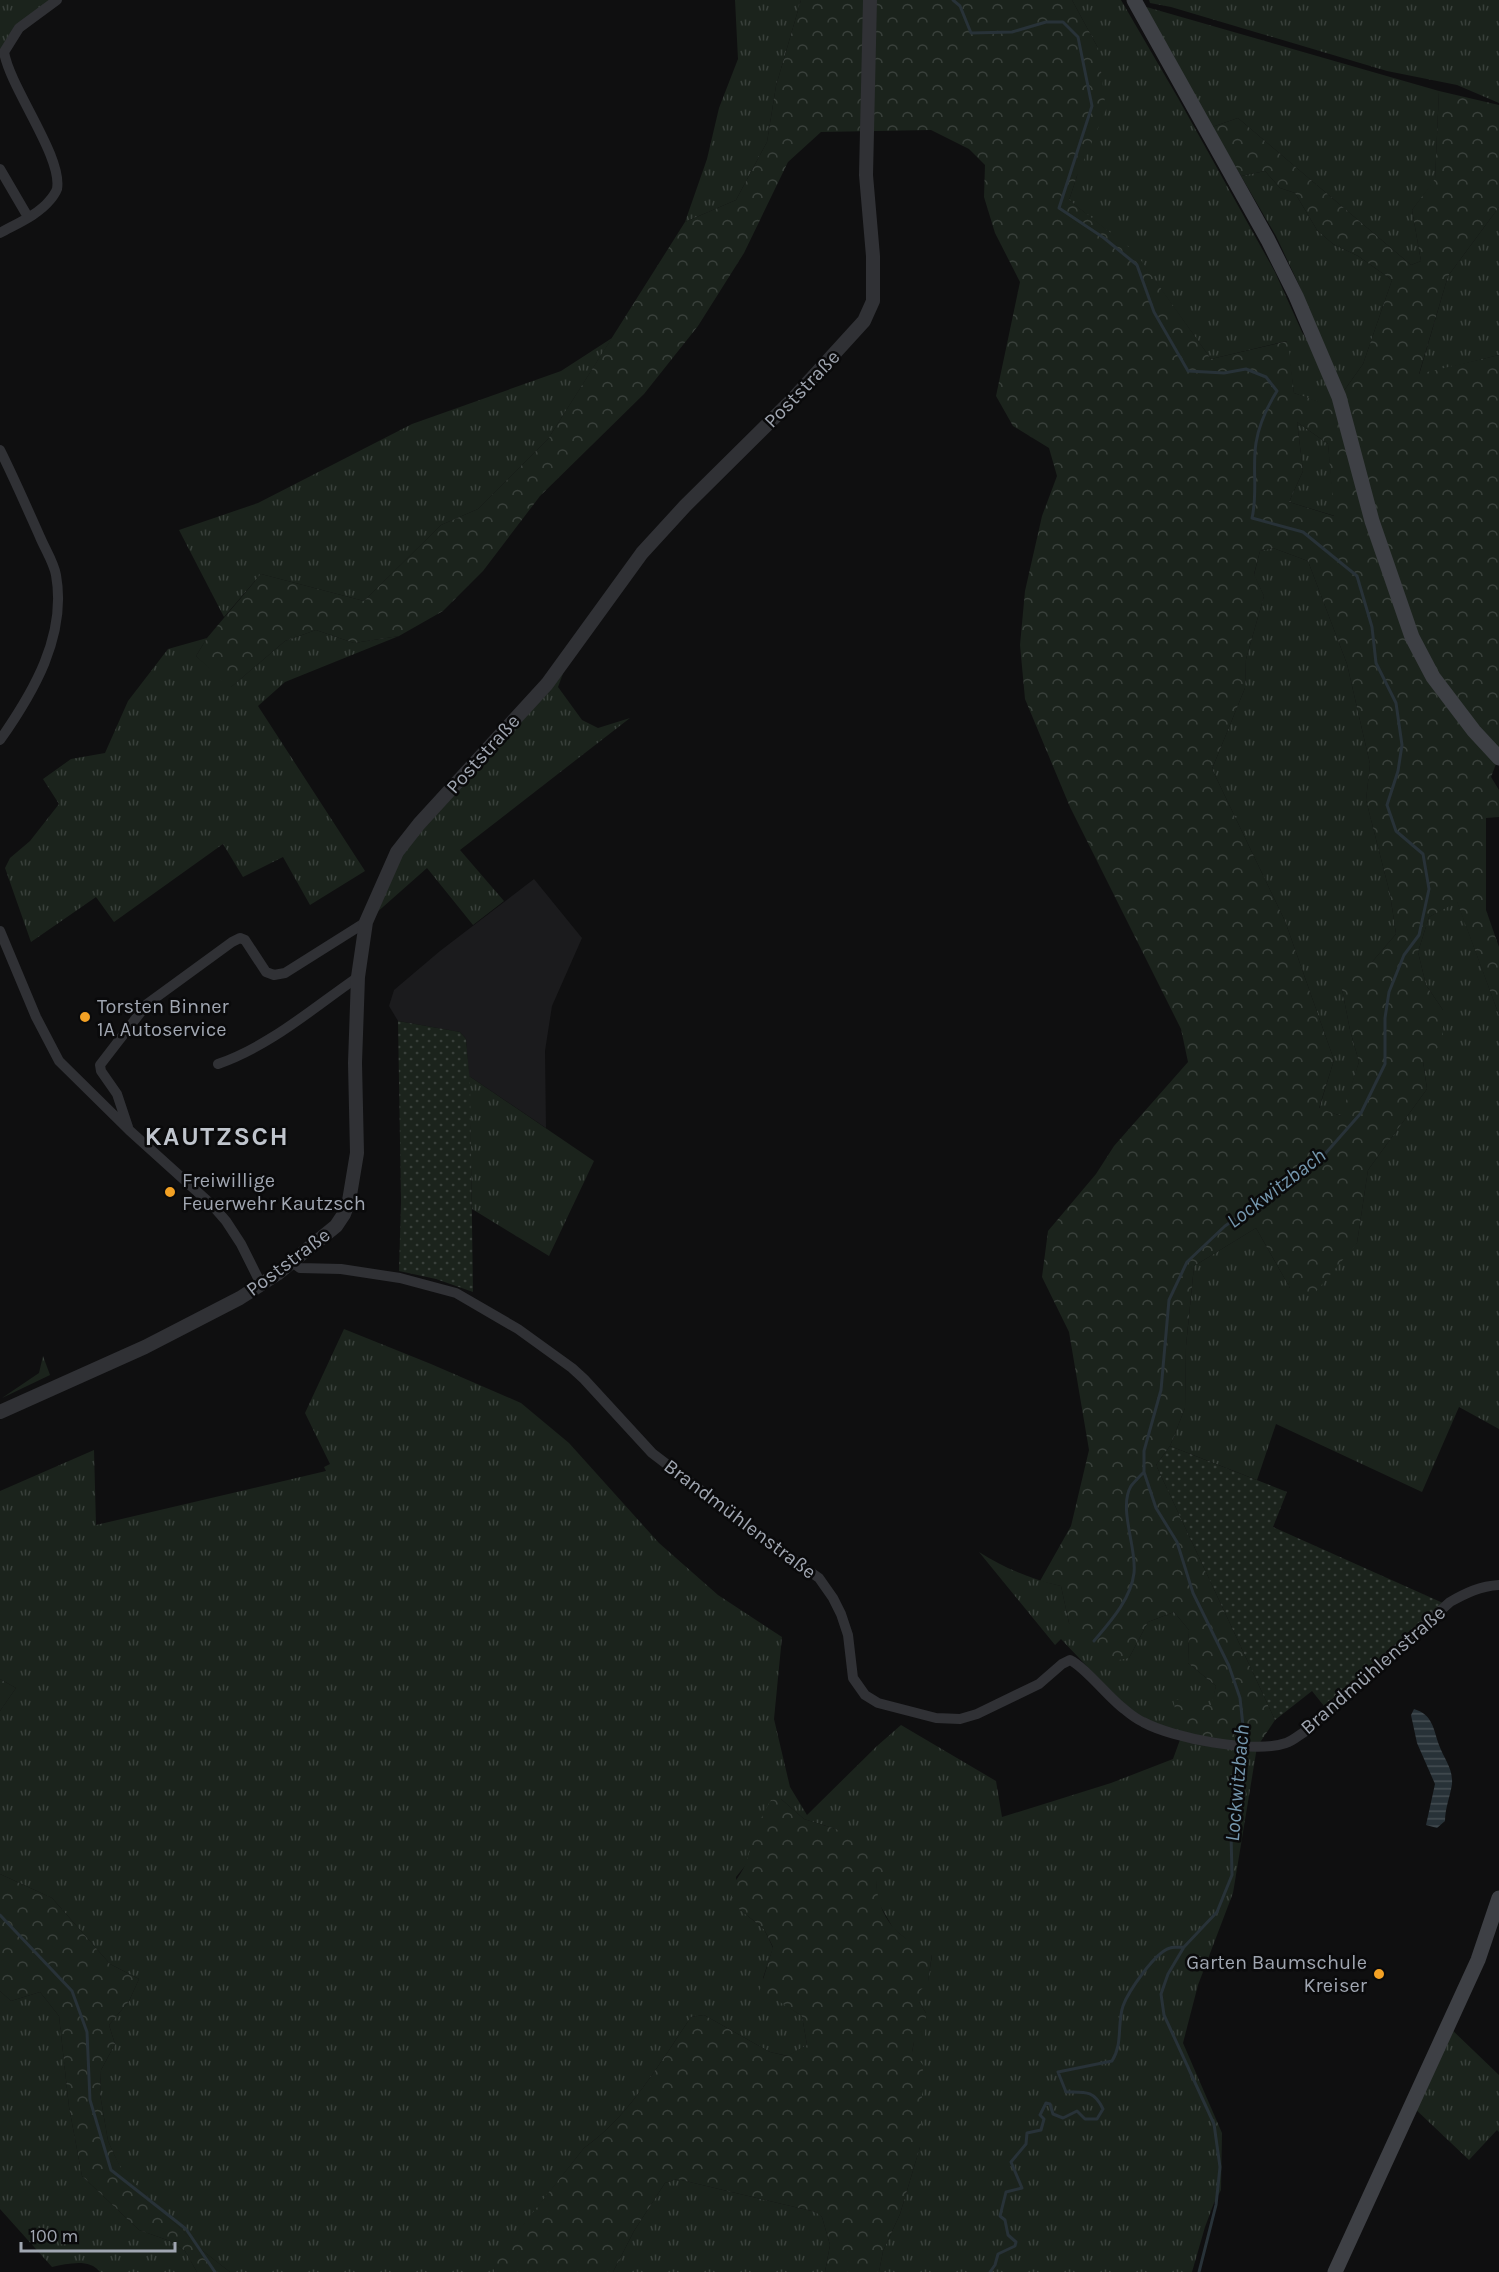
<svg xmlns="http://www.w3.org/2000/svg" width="1499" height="2272" font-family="Karla,sans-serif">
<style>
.built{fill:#1b1b1d}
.grass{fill:url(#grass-tufts)}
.forest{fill:url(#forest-crowns);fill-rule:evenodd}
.garden{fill:url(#garden-dots)}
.water{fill:url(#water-rules)}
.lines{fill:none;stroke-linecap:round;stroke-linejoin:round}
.stream{stroke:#283238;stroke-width:3}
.minor{stroke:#303135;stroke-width:10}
.tertiary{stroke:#303135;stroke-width:14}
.secondary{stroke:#3e4045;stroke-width:15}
.poi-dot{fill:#f3a124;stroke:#0a0a0b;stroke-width:2}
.labels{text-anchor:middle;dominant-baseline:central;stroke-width:5;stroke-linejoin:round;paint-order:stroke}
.street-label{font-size:20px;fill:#a0a6b1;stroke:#0a0a0b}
.poi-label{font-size:20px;fill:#a0a6b1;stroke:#0a0a0b;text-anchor:start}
.water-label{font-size:21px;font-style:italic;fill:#7597ae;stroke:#0a0a0b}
.district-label{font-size:26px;font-weight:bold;letter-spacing:1.5px;fill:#c0c5cd;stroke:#0a0a0b}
</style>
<defs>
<pattern id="grass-tufts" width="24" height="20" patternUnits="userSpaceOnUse" patternTransform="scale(1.5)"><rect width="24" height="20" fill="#1b231c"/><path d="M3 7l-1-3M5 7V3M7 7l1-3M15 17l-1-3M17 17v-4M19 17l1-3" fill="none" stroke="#39403b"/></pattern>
<pattern id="forest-crowns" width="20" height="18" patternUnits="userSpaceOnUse" patternTransform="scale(1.5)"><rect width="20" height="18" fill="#1b231c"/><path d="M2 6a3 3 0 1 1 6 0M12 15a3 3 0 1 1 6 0" fill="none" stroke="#39403b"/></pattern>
<pattern id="garden-dots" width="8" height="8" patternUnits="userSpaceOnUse" patternTransform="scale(1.5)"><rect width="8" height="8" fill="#1b231c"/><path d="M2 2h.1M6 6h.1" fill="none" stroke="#39403b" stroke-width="1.8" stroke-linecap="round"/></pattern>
<pattern id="water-rules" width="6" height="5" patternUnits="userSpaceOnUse" patternTransform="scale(1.5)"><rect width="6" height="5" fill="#283238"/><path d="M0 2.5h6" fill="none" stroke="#444d52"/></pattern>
</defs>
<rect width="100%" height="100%" fill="#0f0f10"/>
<!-- built -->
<path class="built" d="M534,879L582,938L552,1006L545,1051L546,1128L469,1076L466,1039L460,1032L398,1021L389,1006L394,990L440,951Z"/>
<!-- grass -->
<path class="grass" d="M0,0H57L0,52Z
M735,0H801L776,86L767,142L736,200L685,222L707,159L719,108L738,59Z
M1072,0H1121L1178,98L1275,272L1302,332L1319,359L1337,409L1294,393L1287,341L1211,359L1135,253L1069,200L1077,176L1098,48Z
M1149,0H1499V103L1457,85L1387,71L1171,7L1150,3Z
M1143,6L1439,91L1435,180L1412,210L1421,261L1411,265L1238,118L1212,127Z
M1265,171L1280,188L1295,193L1317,230L1333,244L1358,256L1392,280L1363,364L1343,392L1299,285L1276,236L1241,176Z
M1499,207V355L1419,375L1448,276Z
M612,338L548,439L478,509L441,525L364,601L261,574L224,617L179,530L258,503L412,424L561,371Z
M1297,422L1328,444L1335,516L1289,502L1303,471Z
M1273,548L1308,561L1347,664L1370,764L1366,800L1390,894L1396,934L1372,962L1342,989L1350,1030L1359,1062L1342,1116L1319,1109L1334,1060L1285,921L1212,769L1245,688L1246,659L1264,596L1254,575L1260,551Z
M316,630L354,643L399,636L285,682L258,706L365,871L310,905L283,857L243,877L223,844L114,922L96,897L31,942L5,868L10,858L30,841L59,804L43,779L71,759L105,753L128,701L168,649L207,638L196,656L231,687L285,641Z
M572,649L558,687L582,720L598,728L630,718L460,850L504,901L473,925L427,868L366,922L397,852Z
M1457,901L1499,1015V1429L1459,1407L1422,1492L1276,1424L1257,1480L1170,1446L1185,1408L1186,1346L1194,1266L1256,1228L1290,1288L1357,1243L1368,1170L1427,1089L1423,1061L1443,1010L1426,985L1418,952L1429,917Z
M469,1076L594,1161L549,1256L472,1209Z
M344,1329L431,1364L521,1403L569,1443L659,1543L718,1595L782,1637L774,1719L790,1787L807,1815L877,1746L901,1725L996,1781L1002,1817L1111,1783L1173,1759L1181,1737L1148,1725L1115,1696L1061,1639L1055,1645L979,1552C1004,1568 1031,1579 1061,1586L1069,1623L1129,1658L1148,1622L1174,1612L1189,1630L1188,1663L1216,1686L1212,1705L1257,1747L1233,1893L1198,1985L1183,2043L1222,2133L1221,2190L1214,2203L1205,2227L1192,2272H879L883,2251L900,2214L920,2147L912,2052L914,2042L926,2013L919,2002V1991L928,1981L932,1955L913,1945L893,1928L877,1900L876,1880L836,1829L804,1819L781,1799L745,1866L736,1877L739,1909L764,1929L773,1948L763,1978L775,1998L802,2016L807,2045L788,2056L770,2052L704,2015L691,2017C661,2061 629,2117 584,2148L496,2260L494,2272H230L203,2251L122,2172L108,2141L100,2094L101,2070L115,2044L109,2025L129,2001L139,1979L110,1964L52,1898L0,1874V1711L16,1688L0,1679V1491L94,1450L96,1525L326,1471L324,1467L330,1464L305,1413Z
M43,1356L50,1375L2,1398L39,1373Z
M0,1991L11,2001L40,1992L59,2016L69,2107L82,2176L139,2230L170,2241L185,2251L197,2272H100C89,2258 68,2264 52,2267L0,2209Z
M1448,2026L1499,2075V2132L1497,2130L1469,2160L1412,2106Z
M677,2179L816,2212L822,2217L830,2245L825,2272H613L634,2231L665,2183Z"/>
<!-- forest -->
<path class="forest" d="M801,0H1072L1098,48L1106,110L1077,176L1069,200L1135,252L1211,359L1288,341L1294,393L1337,408L1343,392L1363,364L1392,280L1358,256L1333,244L1317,230L1295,193L1280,188L1265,171L1241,176L1212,127L1238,118L1411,265L1421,261L1412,210L1435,179L1439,91L1499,105V207L1448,276L1419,374L1499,355V756L1491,777L1499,790V817L1486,818V910L1499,947V1015L1457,902L1429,917L1418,952L1426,985L1443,1010V1043L1423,1061L1427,1089L1368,1170L1357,1243L1313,1295L1290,1288L1256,1228L1194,1266L1186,1346L1185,1408L1170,1446L1156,1465L1275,1720L1257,1747L1181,1737L1173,1699L1211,1705L1216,1686L1188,1663L1189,1630L1174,1612L1148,1622L1129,1658L1104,1663L1069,1623L1061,1586L1040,1581L1071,1526L1089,1450L1069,1332L1042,1277L1048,1231L1096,1174L1114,1146L1188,1062L1181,1029L1070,807L1025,699L1020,645L1025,591L1042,516L1057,476L1049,448L1013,426L996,396L1020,282L995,233L984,197L985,165L969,149L931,130L821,132L788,162L744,253L698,326L644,394L540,496L483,571L443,611L399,636L354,643L316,630L285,641L230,688L196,656L207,638L261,574L364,601L441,525L478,509L548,439L685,222L736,200L767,142L776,86ZM1297,422L1328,444L1334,516L1289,502L1303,471ZM1273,548L1308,561L1347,664L1370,764L1366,800L1390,894L1396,934L1372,962L1350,964L1342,989L1350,1030L1359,1062L1341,1116L1319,1108L1334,1060L1285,921L1212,769L1245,688L1246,659L1264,596L1254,574L1260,551Z
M0,1679L16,1688L0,1711Z
M781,1799L804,1819L836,1829L865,1847L886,1871L876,1880C878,1920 898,1937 932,1954L928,1982L919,1992V2002L926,2013L925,2036L914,2042L912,2052L923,2065L920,2147L900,2214L883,2251L879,2272H825L830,2245L822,2217L816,2212L677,2179L665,2183L634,2231L613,2272H494L495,2260L584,2148C629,2117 661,2061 691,2017L704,2015L770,2052L787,2056L807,2045L802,2016L775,1999H757L773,1947L764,1929L739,1909L729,1892C734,1882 742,1873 746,1863C754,1839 757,1822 771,1800Z
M0,1874L52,1898L110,1964L139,1979L129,2001L109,2025L115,2044L101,2070L100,2094L108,2141L122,2171L203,2251L230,2272H197L185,2251L170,2241L139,2230L82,2176L69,2107L59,2016L40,1992L11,2001L0,1991Z"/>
<!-- garden -->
<path class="garden" d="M398,1021L460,1032L466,1039L470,1083L473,1292L436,1279L399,1271L401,1202Z
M1170,1446L1287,1492L1273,1527L1443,1603L1324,1706L1312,1691L1275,1720L1156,1465Z"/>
<!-- water -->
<path class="water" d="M1414,1709C1433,1715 1433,1728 1439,1745C1444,1759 1453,1768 1452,1784C1450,1797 1445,1808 1445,1821L1437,1828L1426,1825L1435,1784L1417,1743L1411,1715Z"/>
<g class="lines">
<!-- stream -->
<path class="stream" d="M953,0L960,6L971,33L1012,32L1046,22H1063L1078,37L1092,106L1059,208L1104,238L1137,265L1154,312L1188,371L1224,373L1246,369L1266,377L1277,391C1267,407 1259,424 1256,443C1252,468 1258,493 1252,518L1303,532L1357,576L1372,627L1376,663L1396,703L1402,745L1398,771L1387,805L1396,831L1423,854L1429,889L1419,935L1404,955L1389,992L1385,1018V1064L1361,1113L1317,1163L1225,1226L1187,1262L1169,1300L1161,1390L1144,1451V1472L1156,1508L1177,1542L1193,1593L1229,1666L1240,1698L1243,1726L1242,1743
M1094,1641C1110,1622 1131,1599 1134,1573C1137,1548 1118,1508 1131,1486C1135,1481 1140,1476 1144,1472
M0,1915L72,1991L87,2032L90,2100L111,2170L186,2229L215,2272
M990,2272L995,2265L998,2254L1015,2246L1016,2242L1008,2235L1005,2220L1000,2216L1006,2192L1022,2188L1011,2162L1026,2144L1027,2133L1041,2130L1044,2119L1040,2115L1046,2103L1050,2104L1053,2114L1063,2118L1077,2111L1085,2119H1097L1103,2109C1094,2090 1085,2092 1066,2092L1058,2072L1112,2061C1123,2044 1117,2024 1123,2006C1128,1992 1155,1952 1170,1948C1173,1947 1180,1947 1184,1947
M1199,2272L1216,2205L1220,2167L1214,2124L1164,2015L1161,1994L1168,1974L1184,1947L1217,1912L1232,1875L1231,1833L1241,1749"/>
<!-- minor -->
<path class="minor" d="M0,169L28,217
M0,233C16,224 38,215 50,200C52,198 56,192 57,189C63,157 10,88 4,52L19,28L57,0
M0,450C14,478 27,508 40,537C45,549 54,563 56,575C67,636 33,693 0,740
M0,931L36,1017L59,1061L129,1130L212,1205L226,1221L241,1244L262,1286
M218,1064C270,1046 313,1008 358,977
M128,1127L117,1094L101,1071L100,1065L147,1004L232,942L240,938L245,940L266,972L274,975L285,973L366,922
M292,1262L300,1268L341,1269L400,1278L456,1293L518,1329L572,1368L584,1379L652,1453L775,1547L819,1578L833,1598L841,1614L848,1635L853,1678L865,1695L878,1703L936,1718L960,1719L977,1714L1039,1684L1062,1664L1070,1660C1085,1667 1108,1697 1124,1709C1130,1714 1136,1719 1143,1722C1172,1738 1255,1754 1286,1743C1293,1741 1300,1734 1306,1731L1450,1602C1466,1593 1480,1586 1499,1585"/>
<!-- tertiary -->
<path class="tertiary" d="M0,1412L145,1347L240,1298L277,1274L336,1226L344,1214L349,1201L357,1153L355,1063L358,977L366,922L397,852L419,824L547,684L642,553L685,506L792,400L864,321L873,301V256L866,175L870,0"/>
<!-- secondary -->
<path class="secondary" d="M1134,0L1268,240L1296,296L1339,397L1372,521L1412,637L1433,677L1474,731L1499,758
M1335,2272L1478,1960L1499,1898"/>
</g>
<!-- markers -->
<g class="poi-dot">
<circle cx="85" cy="1017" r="6"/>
<circle cx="170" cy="1192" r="6"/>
<circle cx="1379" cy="1974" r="6"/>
</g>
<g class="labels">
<!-- street labels -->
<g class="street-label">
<text transform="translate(802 389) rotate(-46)">Poststraße</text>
<text transform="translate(483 754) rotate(-48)">Poststraße</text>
<text transform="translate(288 1262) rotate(-37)">Poststraße</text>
<text transform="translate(740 1519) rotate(37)">Brandmühlenstraße</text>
<text transform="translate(1373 1670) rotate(-41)">Brandmühlenstraße</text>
</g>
<!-- poi labels -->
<g class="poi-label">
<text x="97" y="1006">Torsten Binner<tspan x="97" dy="23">1A Autoservice</tspan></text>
<text x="182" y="1180">Freiwillige<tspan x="182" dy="23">Feuerwehr Kautzsch</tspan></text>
<text x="1367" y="1962" text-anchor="end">Garten Baumschule<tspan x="1367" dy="23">Kreiser</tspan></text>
</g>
<!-- water labels -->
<g class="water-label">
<text transform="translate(1276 1188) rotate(-37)">Lockwitzbach</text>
<text transform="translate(1237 1783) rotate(-85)">Lockwitzbach</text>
</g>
<!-- district labels -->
<g class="district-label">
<text x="217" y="1136">KAUTZSCH</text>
</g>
</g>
<!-- scale -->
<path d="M21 2242v9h154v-9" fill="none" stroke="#a0a6b1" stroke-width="3"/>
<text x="30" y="2242" font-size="18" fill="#a0a6b1" stroke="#0a0a0b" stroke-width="4.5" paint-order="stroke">100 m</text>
</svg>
